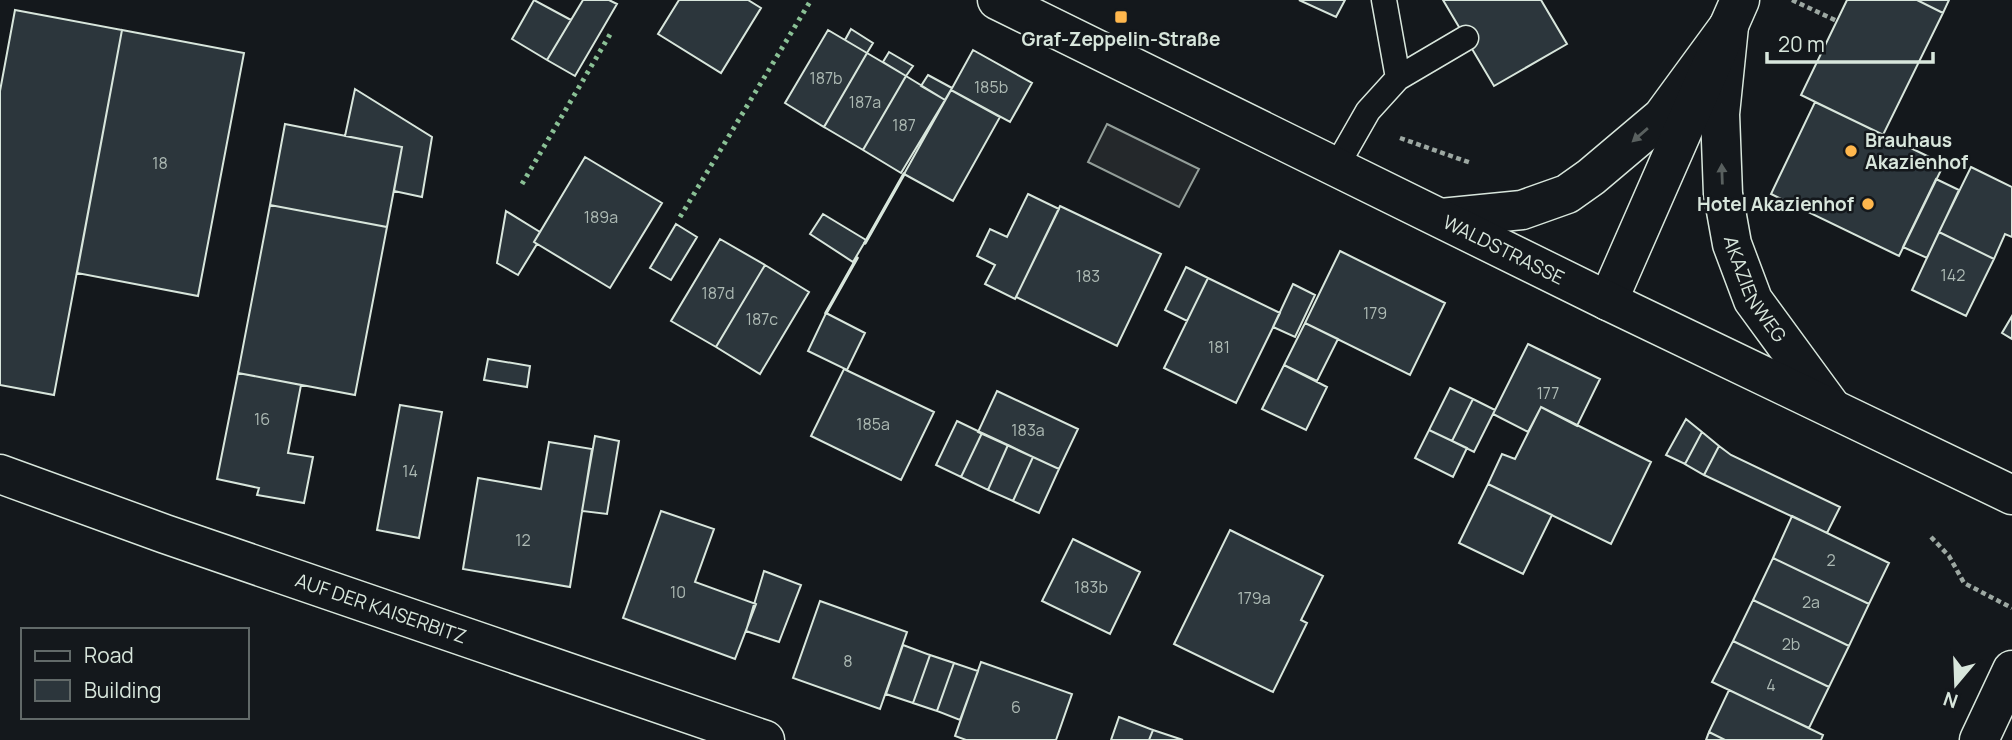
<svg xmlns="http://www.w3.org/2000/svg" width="2012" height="740" font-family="Manrope,sans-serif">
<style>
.parking{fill:#24282b;stroke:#939e99;stroke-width:2}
.building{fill:#2c363c;stroke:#d8e6dc;stroke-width:2}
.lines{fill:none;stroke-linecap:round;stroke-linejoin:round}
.lane-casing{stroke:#d8e6dc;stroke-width:27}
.street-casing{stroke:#d8e6dc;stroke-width:41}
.secondary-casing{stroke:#d8e6dc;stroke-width:41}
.path{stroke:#9da8a2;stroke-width:4.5;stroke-dasharray:5 3.5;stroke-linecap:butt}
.lane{stroke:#14181c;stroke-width:24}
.street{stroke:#14181c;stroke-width:38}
.secondary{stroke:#14181c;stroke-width:38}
.hedge{stroke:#8ac095;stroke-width:5;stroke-dasharray:3.5 5;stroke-linecap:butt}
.wall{stroke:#d8e6dc;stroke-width:3.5}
.oneway{fill:#59605f}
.poi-dot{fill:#ffb74d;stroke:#14181c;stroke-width:2.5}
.labels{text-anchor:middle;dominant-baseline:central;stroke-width:5;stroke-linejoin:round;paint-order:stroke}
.number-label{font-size:16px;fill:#adbab4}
.poi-label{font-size:19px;font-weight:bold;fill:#d8e6dc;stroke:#14181c}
.street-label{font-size:19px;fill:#d8e6dc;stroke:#14181c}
</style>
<rect width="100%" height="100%" fill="#14181c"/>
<!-- parking -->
<path class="parking" d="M1107,124L1199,169L1179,207L1088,162Z"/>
<!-- building -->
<path class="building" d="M534,0L571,20L547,60L512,39Z
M583,0H609L617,4L575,76L547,60Z
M679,0H748L761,8L721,73L658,34Z
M1299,0H1345L1336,17Z
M1443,0H1541L1567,44L1494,86Z
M1847,0H1917L1943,13L1883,135L1801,95Z
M1917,0H1949L1943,13Z
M15,10L122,30L54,395L0,385V91Z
M851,29L873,43L867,53L845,40Z
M122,30L244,53L198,296L77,273Z
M828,30L867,53L824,127L785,103Z
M973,50L1032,83L1010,122L951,90Z
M889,52L913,66L906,76L883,62Z
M867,53L906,76L863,150L824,127Z
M928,75L952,88L945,100L921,86Z
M906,76L945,100L901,173L863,150Z
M355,89L432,137L422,197L394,191L402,147L345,136Z
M951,90L1000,117L953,201L904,174Z
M1815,102L1944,164L1899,256L1771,194Z
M285,124L402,147L387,227L270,205Z
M585,157L662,203L610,288L534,242Z
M1971,167L2012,187V237L2005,234L1994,259L1939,232Z
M1936,179L1959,190L1927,258L1903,247Z
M1028,194L1059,209L1015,299L985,284L995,265L977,256L990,229L1007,237Z
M270,205L387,227L355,395L238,373Z
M1060,206L1161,254L1117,346L1016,297Z
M506,211L540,232L534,242L537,244L518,275L497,263Z
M823,214L866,240L853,262L810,234Z
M676,224L697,237L671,280L650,268Z
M1939,232L1994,259L1966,316L1912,290Z
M720,239L765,265L716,347L671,321Z
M1340,251L1445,303L1410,375L1305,323Z
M765,265L809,292L760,374L716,347Z
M1186,267L1208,278L1187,321L1165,310Z
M1208,278L1280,313L1236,403L1164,368Z
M1293,284L1315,295L1295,337L1273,327Z
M826,313L865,333L847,370L808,351Z
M2012,316V339L2002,333Z
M1305,323L1338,339L1317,381L1284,365Z
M1528,344L1600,379L1577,426L1541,407L1528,432L1493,414Z
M488,359L530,366L527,387L484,380Z
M1284,365L1327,387L1306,430L1262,409Z
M844,369L934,412L901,480L811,436Z
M238,373L301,385L288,453L313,457L304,503L257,495L259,488L217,479Z
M1450,388L1473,399L1452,441L1429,430Z
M997,391L1078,429L1059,469L978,432Z
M1473,399L1495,410L1474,452L1452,441Z
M400,405L442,412L419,538L377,530Z
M1541,407L1651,462L1611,544L1488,484L1502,454L1515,459Z
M1686,419L1702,432L1685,464L1666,455Z
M957,421L982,433L961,477L936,465Z
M1429,430L1467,448L1453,477L1415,458Z
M1702,432L1719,446L1704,475L1685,464Z
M982,433L1008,445L988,490L961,477Z
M595,436L619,441L607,514L582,511Z
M549,442L592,449L570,587L463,569L478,478L541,489Z
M1008,445L1033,457L1013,501L988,490Z
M1719,446L1731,455L1840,507L1827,533L1704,475Z
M1033,457L1059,469L1039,513L1013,501Z
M1488,484L1552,515L1523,574L1459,543Z
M661,511L714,529L695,582L756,604L735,659L623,618Z
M1792,516L1889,563L1869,604L1773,558Z
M1230,530L1323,576L1301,620L1307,623L1273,692L1174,644Z
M1073,539L1140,572L1110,634L1042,601Z
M1773,558L1869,604L1849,646L1753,600Z
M764,571L801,585L779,642L746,631Z
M1753,600L1849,646L1829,687L1733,641Z
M820,601L907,632L880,709L793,678Z
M1733,641L1829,687L1809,728L1712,682Z
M903,645L930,655L913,703L886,694Z
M930,655L954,663L937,711L913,703Z
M981,662L1072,694L1056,740H966L955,736Z
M954,663L978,671L960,720L937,711Z
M1729,690L1823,735L1821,740H1725L1709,732Z
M1119,717L1153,730L1149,740H1111Z
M1153,730L1183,740H1149Z
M1709,732L1725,740H1706Z"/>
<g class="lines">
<!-- lane casing -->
<g class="lane-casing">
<path id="lane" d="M1384,0L1398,78
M1336,167L1368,111L1398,78L1466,38"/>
</g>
<!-- street casing -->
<g class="street-casing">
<g id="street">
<path id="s1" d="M1729,26L1720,114L1723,194L1732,244L1753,300L1832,408"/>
<path d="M1441,218L1522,210L1567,194L1591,177L1662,117L1728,27"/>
<path d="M1608,301L1740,0"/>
<path id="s2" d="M0,474L165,534L765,740"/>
<path d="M1979,740L2012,670"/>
</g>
</g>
<!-- secondary casing -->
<g class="secondary-casing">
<g id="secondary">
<path id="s3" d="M997,0L1608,301L2012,495"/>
</g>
</g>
<!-- path -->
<path class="path" d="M1792,0L1837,21
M1400,138L1471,163
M1931,537L1949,556L1964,583L2012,608"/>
<!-- lane -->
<use href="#lane" class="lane"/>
<!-- street -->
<use href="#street" class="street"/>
<!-- secondary -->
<use href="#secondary" class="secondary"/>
<!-- hedge -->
<path class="hedge" d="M522,184L612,31
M680,217L811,0"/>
<!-- wall -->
<path class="wall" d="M865,243L904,174
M826,313L857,258"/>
</g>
<!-- one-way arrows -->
<defs><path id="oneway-solid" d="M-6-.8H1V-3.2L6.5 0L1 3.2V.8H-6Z" transform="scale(1.75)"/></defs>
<g class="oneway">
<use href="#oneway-solid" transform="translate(1640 135) rotate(139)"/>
<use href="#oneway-solid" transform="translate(1722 174) rotate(-92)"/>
</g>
<!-- markers -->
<g class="poi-dot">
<rect x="1114" y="10" width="14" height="14" rx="3.5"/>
<circle cx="1851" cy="151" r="7"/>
<circle cx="1868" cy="204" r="7"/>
</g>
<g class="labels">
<!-- number labels -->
<g class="number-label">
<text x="826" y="78">187b</text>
<text x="991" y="87">185b</text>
<text x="865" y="102">187a</text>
<text x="904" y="125">187</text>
<text x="160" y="163">18</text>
<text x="601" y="217">189a</text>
<text x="1953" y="275">142</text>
<text x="1088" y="276">183</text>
<text x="718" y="293">187d</text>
<text x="1375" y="313">179</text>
<text x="762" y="319">187c</text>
<text x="1219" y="347">181</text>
<text x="1548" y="393">177</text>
<text x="262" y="419">16</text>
<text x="873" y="424">185a</text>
<text x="1028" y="430">183a</text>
<text x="410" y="471">14</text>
<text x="523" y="540">12</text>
<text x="1831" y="560">2</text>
<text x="1091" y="587">183b</text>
<text x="678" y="592">10</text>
<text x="1254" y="598">179a</text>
<text x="1811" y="602">2a</text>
<text x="1791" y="644">2b</text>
<text x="848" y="661">8</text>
<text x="1771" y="685">4</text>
<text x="1016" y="707">6</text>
</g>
<!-- poi labels -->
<g class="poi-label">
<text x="1121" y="39">Graf-Zeppelin-Straße</text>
<text x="1865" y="140" text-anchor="start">Brauhaus<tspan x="1865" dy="22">Akazienhof</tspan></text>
<text x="1854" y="204" text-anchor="end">Hotel Akazienhof</text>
</g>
<!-- street labels -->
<g class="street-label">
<text stroke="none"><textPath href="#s3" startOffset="565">WALDSTRASSE</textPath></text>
<text stroke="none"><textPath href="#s1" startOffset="270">AKAZIENWEG</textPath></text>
<text stroke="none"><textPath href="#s2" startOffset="404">AUF DER KAISERBITZ</textPath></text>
</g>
</g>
<!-- legend -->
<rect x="21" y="628" width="228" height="91" fill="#14181c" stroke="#626a69" stroke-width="2"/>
<rect x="35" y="651" width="35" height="10" fill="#14181c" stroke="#626a69" stroke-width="2"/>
<text x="84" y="663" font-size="21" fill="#d8e6dc">Road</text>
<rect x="35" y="680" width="35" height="21" fill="#2c363c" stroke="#626a69" stroke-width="2"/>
<text x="84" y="698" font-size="21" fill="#d8e6dc">Building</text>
<!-- north arrow -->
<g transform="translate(1956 684) rotate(199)" stroke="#14181c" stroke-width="5" paint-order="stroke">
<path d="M0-5L12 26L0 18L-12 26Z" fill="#d8e6dc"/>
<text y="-10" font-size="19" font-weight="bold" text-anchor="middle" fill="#d8e6dc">N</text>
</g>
<!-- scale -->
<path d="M1767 52v10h166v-10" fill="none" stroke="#d8e6dc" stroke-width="3.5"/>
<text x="1778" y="52" font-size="21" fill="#d8e6dc" stroke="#14181c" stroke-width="5" paint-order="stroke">20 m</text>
</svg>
